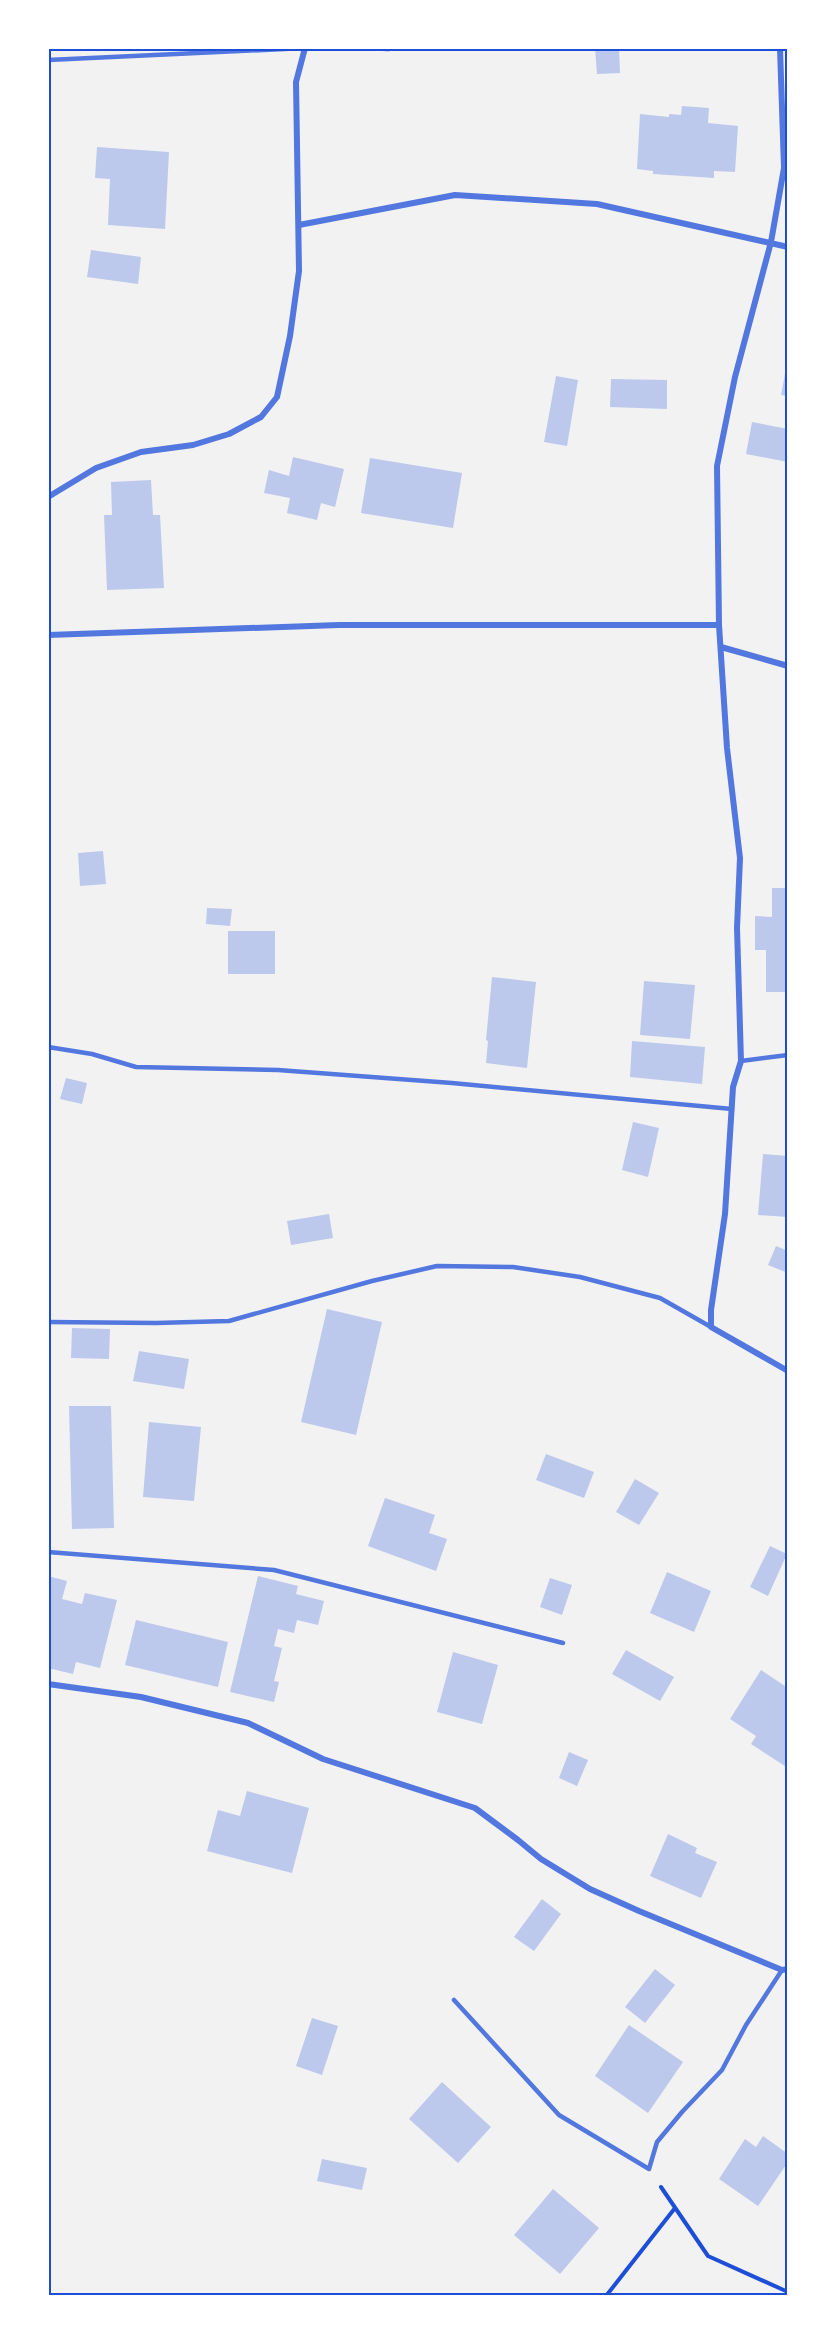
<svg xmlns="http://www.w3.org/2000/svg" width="836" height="2344" font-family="'PT Serif',serif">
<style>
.building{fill:#bdc9ec}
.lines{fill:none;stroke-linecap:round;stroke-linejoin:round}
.path{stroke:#1d4ed8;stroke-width:4}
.service{stroke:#5277de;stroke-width:4.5}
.minor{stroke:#5277de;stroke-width:6}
.neatline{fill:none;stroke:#1d4ed8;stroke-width:2}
</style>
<rect width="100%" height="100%" fill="#f2f2f2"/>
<!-- building -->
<path class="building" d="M360,48H390L389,52Z
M595,48H619L620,73L597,74Z
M682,106L709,108L708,123L738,126L735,172L714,171V178L653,174V171L637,169L640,114L669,117V114L681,115Z
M97,147L169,152L165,229L108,225L110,179L95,178Z
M91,250L141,257L138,284L87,277Z
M787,363H788V396L781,395Z
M556,376L578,380L567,446L544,442Z
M611,379L667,380V409L610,407Z
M752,422L788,429V462L746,454Z
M293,457L344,469L335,507L321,503L317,520L287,513L290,498L264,493L269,470L289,476Z
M370,458L462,473L453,528L361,513Z
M151,480L153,515H160L164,588L107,590L104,515H112L111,482Z
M103,851L106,884L80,886L78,853Z
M772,888H788V992H766V950H755V916L772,917Z
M207,908L232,909L230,926L206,924Z
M228,931H275V974H228Z
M492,977L536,982L527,1068L486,1063L488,1041L486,1040Z
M644,981L695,985L690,1039L640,1035Z
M632,1041L705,1047L702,1084L630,1077Z
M66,1078L87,1083L82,1104L60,1099Z
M633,1122L659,1128L648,1177L622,1170Z
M763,1154L788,1156V1217L758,1215Z
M329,1214L333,1238L291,1245L287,1221Z
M776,1246L788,1251V1273L768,1265Z
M327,1309L382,1322L356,1435L301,1422Z
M72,1328L110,1329L109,1359L71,1358Z
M139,1351L189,1359L184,1389L133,1381Z
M69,1406H111L114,1528L72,1529Z
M149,1422L201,1427L194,1501L143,1497Z
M546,1454L594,1472L584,1498L536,1480Z
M635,1479L659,1493L639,1525L616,1512Z
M385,1498L435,1515L429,1533L447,1539L436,1571L368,1546Z
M770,1546L787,1554L768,1596L750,1587Z
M667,1572L711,1591L694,1632L650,1613Z
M48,1576L67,1581L62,1599L82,1604L85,1593L117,1600L100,1668L76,1662L73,1674L48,1668Z
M258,1576L298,1586L296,1594L324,1601L318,1625L297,1620L294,1633L278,1629L274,1646L282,1648L274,1681L279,1682L274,1702L230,1692Z
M550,1578L572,1585L562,1615L540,1607Z
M136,1620L228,1642L218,1687L125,1665Z
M626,1650L674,1677L660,1701L612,1674Z
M453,1652L498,1665L482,1724L437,1712Z
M761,1670L788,1688V1768L751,1744L756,1736L730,1719Z
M569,1752L588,1760L577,1786L559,1778Z
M247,1791L309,1808L292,1873L207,1851L218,1810L240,1816Z
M668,1834L697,1848L695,1853L717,1862L701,1898L650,1876Z
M542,1899L561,1914L534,1951L514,1937Z
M655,1969L675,1985L645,2023L625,2007Z
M312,2018L338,2026L322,2075L296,2066Z
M629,2025L683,2062L648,2113L595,2076Z
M442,2082L491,2127L458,2163L409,2119Z
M763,2136L788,2154V2162L758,2206L719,2179L745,2139L756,2147Z
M322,2159L367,2168L362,2190L317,2181Z
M553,2189L599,2228L560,2274L514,2235Z"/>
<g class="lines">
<!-- path -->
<path class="path" d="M661,2187L708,2256L788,2292
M606,2296L675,2208"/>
<!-- service -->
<path class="service" d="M48,60L305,48
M48,1047L92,1054L136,1067L278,1070L452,1083L732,1109
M741,1061L788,1055
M48,1322L156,1323L229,1321L372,1281L437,1266L513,1267L580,1277L660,1298L711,1327
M48,1552L274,1570L563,1643
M454,2000L559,2115L649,2169L657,2142L682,2112L722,2070L746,2025L782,1970"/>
<!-- minor -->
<path class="minor" d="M780,48L784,168L771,242L735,377L717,466L719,625L727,748L740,858L737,928L741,1061L733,1087L725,1214L711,1310V1327L788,1371
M299,225L455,195L597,204L788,247
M48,497L96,468L141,452L193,445L229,434L261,417L277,397L290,336L299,271L296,82L305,48
M48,635L339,625H719
M721,647L788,666
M48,1684L141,1697L248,1723L323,1759L475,1808L518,1840L541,1859L590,1889L639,1911L782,1970L788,1969"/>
</g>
<!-- border -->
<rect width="836" height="2344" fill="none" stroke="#ffffff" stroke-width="99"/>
<rect x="50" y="50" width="736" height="2244" class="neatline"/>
</svg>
